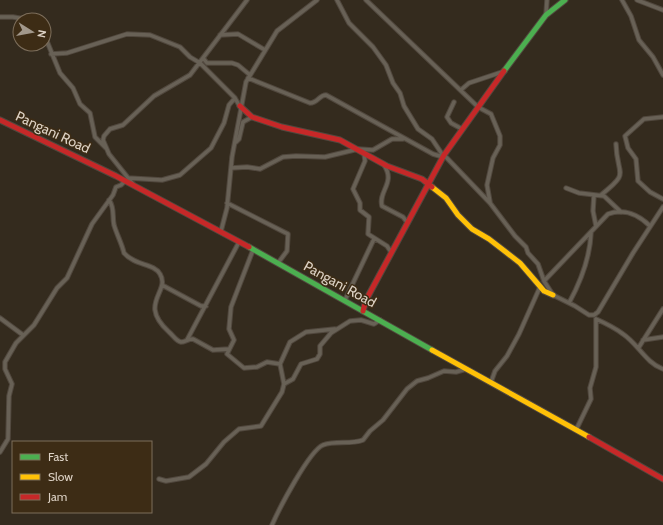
<svg xmlns="http://www.w3.org/2000/svg" width="663" height="525" font-family="Cabin,sans-serif">
<style>
.lines{fill:none;stroke-linecap:round;stroke-linejoin:round}
.street-casing{stroke:#51483e;stroke-width:5.5}
.fast-casing{stroke:#51483e;stroke-width:7}
.slow-casing{stroke:#51483e;stroke-width:7}
.jam-casing{stroke:#51483e;stroke-width:7}
.street{stroke:#686156;stroke-width:3.5}
.fast{stroke:#4caf50;stroke-width:5}
.slow{stroke:#ffc107;stroke-width:5}
.jam{stroke:#c62828;stroke-width:5}
.labels{text-anchor:middle;dominant-baseline:central;stroke-width:3;stroke-linejoin:round;paint-order:stroke}
.street-label{font-size:14px;fill:#ddd2c5;stroke:#3d2c15}
</style>
<rect width="100%" height="100%" fill="#342b1e"/>
<g class="lines">
<!-- street casing -->
<g class="street-casing">
<path id="street" d="M337,0L349,23L373,47L386,65L393,83L400,93L404,106L418,129L432,139L444,157
M366,0L478,107L491,114L500,136V145L493,158L487,185L490,202
M622,0L631,16L639,40L653,57L663,75
M637,0L663,10
M546,15L547,0
M0,17H13L30,20
M44,34L60,73L73,88L80,104L90,113L95,137L106,148
M220,35L238,34L265,50
M51,54L67,53L127,34L150,35L180,47L190,57L200,63L235,98L240,107
M203,58L207,63H232L238,65L250,75
M248,78L310,103C318,103 319,95 326,95L433,154L443,157
M462,89L469,83L505,71
M454,102L447,117L451,123L462,129
M663,117L644,119L625,136L628,148L636,159L638,181L650,192L663,199
M236,142L239,139L243,122L252,117
M364,153L365,161L353,189L360,203V210L369,217L368,234L387,246L391,252
M444,155L490,203L515,236L526,247L528,253L538,264L544,281L553,295L575,306L589,315H594L598,312L633,253L663,207
M384,165C396,183 378,191 382,206L403,217L407,222
M231,168L247,167L260,169L283,157L296,156L325,157L358,149L373,150L392,139H403
M128,178L162,180L180,175L211,148L224,123L229,105L235,98
M133,184L109,154L103,140L104,136L110,129L123,125L154,96L190,75L247,0
M566,188L579,193L604,196L621,212
M594,195L593,211L596,226
M601,195C631,171 617,177 616,144
M109,200C115,208 112,216 114,225C117,235 122,244 124,253C135,266 154,263 160,274C171,292 137,303 169,332C173,335 176,341 181,342C185,342 188,339 193,339L213,350L229,349
M227,203L288,234L287,251L278,263
M221,231L227,208L232,157L246,82L277,31L317,0
M253,250L231,307L229,329L234,340L227,354L244,368L257,367L267,362L280,364
M544,281L608,214C624,208 639,215 650,226
M162,285L201,306H206
M345,300L374,239
M569,303C581,281 590,258 591,233
M0,318L23,335
M596,319C605,323 615,328 623,334C638,344 646,363 663,369
M187,340L239,242
M643,340L663,337
M639,347L663,309
M491,382L495,371L507,356L519,334L540,287
M284,384L293,379L301,364L317,359L320,354V346L331,333L350,321L361,320L374,324L380,320
M576,430L591,399L590,388L596,367V319
M0,452L8,439L9,396L12,384L5,369V362L16,343L34,325L57,288L67,278L92,224L113,195L116,187L121,185L125,181
M159,479L166,481L189,477L206,464L224,442L239,429L261,426L282,392L284,384L280,364L290,342L306,332L335,329
M272,525C279,509 309,451 323,445C336,440 350,445 363,440L370,431L383,420L407,389L417,381L428,378L444,371L456,372L466,369"/>
</g>
<!-- fast casing -->
<g class="fast-casing">
<path id="fast" d="M504,71L546,15L565,0
M249,247L432,350"/>
</g>
<!-- slow casing -->
<g class="slow-casing">
<path id="slow" d="M432,187L446,198L458,215L472,229L489,239L520,263L544,291L553,295
M432,350L589,437"/>
</g>
<!-- jam casing -->
<g class="jam-casing">
<path id="jam" d="M240,106L252,117L282,127L340,140L387,166L422,179L432,187
M0,120L116,176L249,247
M363,311L366,300L444,155L504,71
M589,437L663,479"/>
</g>
<!-- street -->
<use href="#street" class="street"/>
<!-- fast -->
<use href="#fast" class="fast"/>
<!-- slow -->
<use href="#slow" class="slow"/>
<!-- jam -->
<use href="#jam" class="jam"/>
</g>
<g class="labels">
<!-- street labels -->
<g class="street-label">
<text transform="translate(53 132) rotate(25)">Pangani Road</text>
<text transform="translate(340 284) rotate(29)">Pangani Road</text>
</g>
</g>
<!-- legend -->
<rect x="12" y="441" width="140" height="72" fill="#3d2c15" stroke="#7d6e5b"/>
<rect x="20" y="454" width="20" height="6" fill="#4caf50" stroke="#7d6e5b"/>
<text x="48" y="461" font-size="12" fill="#ddd2c5">Fast</text>
<rect x="20" y="474" width="20" height="6" fill="#ffc107" stroke="#7d6e5b"/>
<text x="48" y="481" font-size="12" fill="#ddd2c5">Slow</text>
<rect x="20" y="494" width="20" height="6" fill="#c62828" stroke="#7d6e5b"/>
<text x="48" y="501" font-size="12" fill="#ddd2c5">Jam</text>
<!-- north arrow -->
<g transform="translate(32 32) rotate(101)"><circle r="19" fill="#3d2c15" stroke="#7d6e5b"/>
<path d="M0-3L7 15L0 10L-7 15Z" fill="#a2988b"/>
<text y="-6" font-size="11" font-weight="bold" text-anchor="middle" fill="#ddd2c5">N</text>
</g>
</svg>
